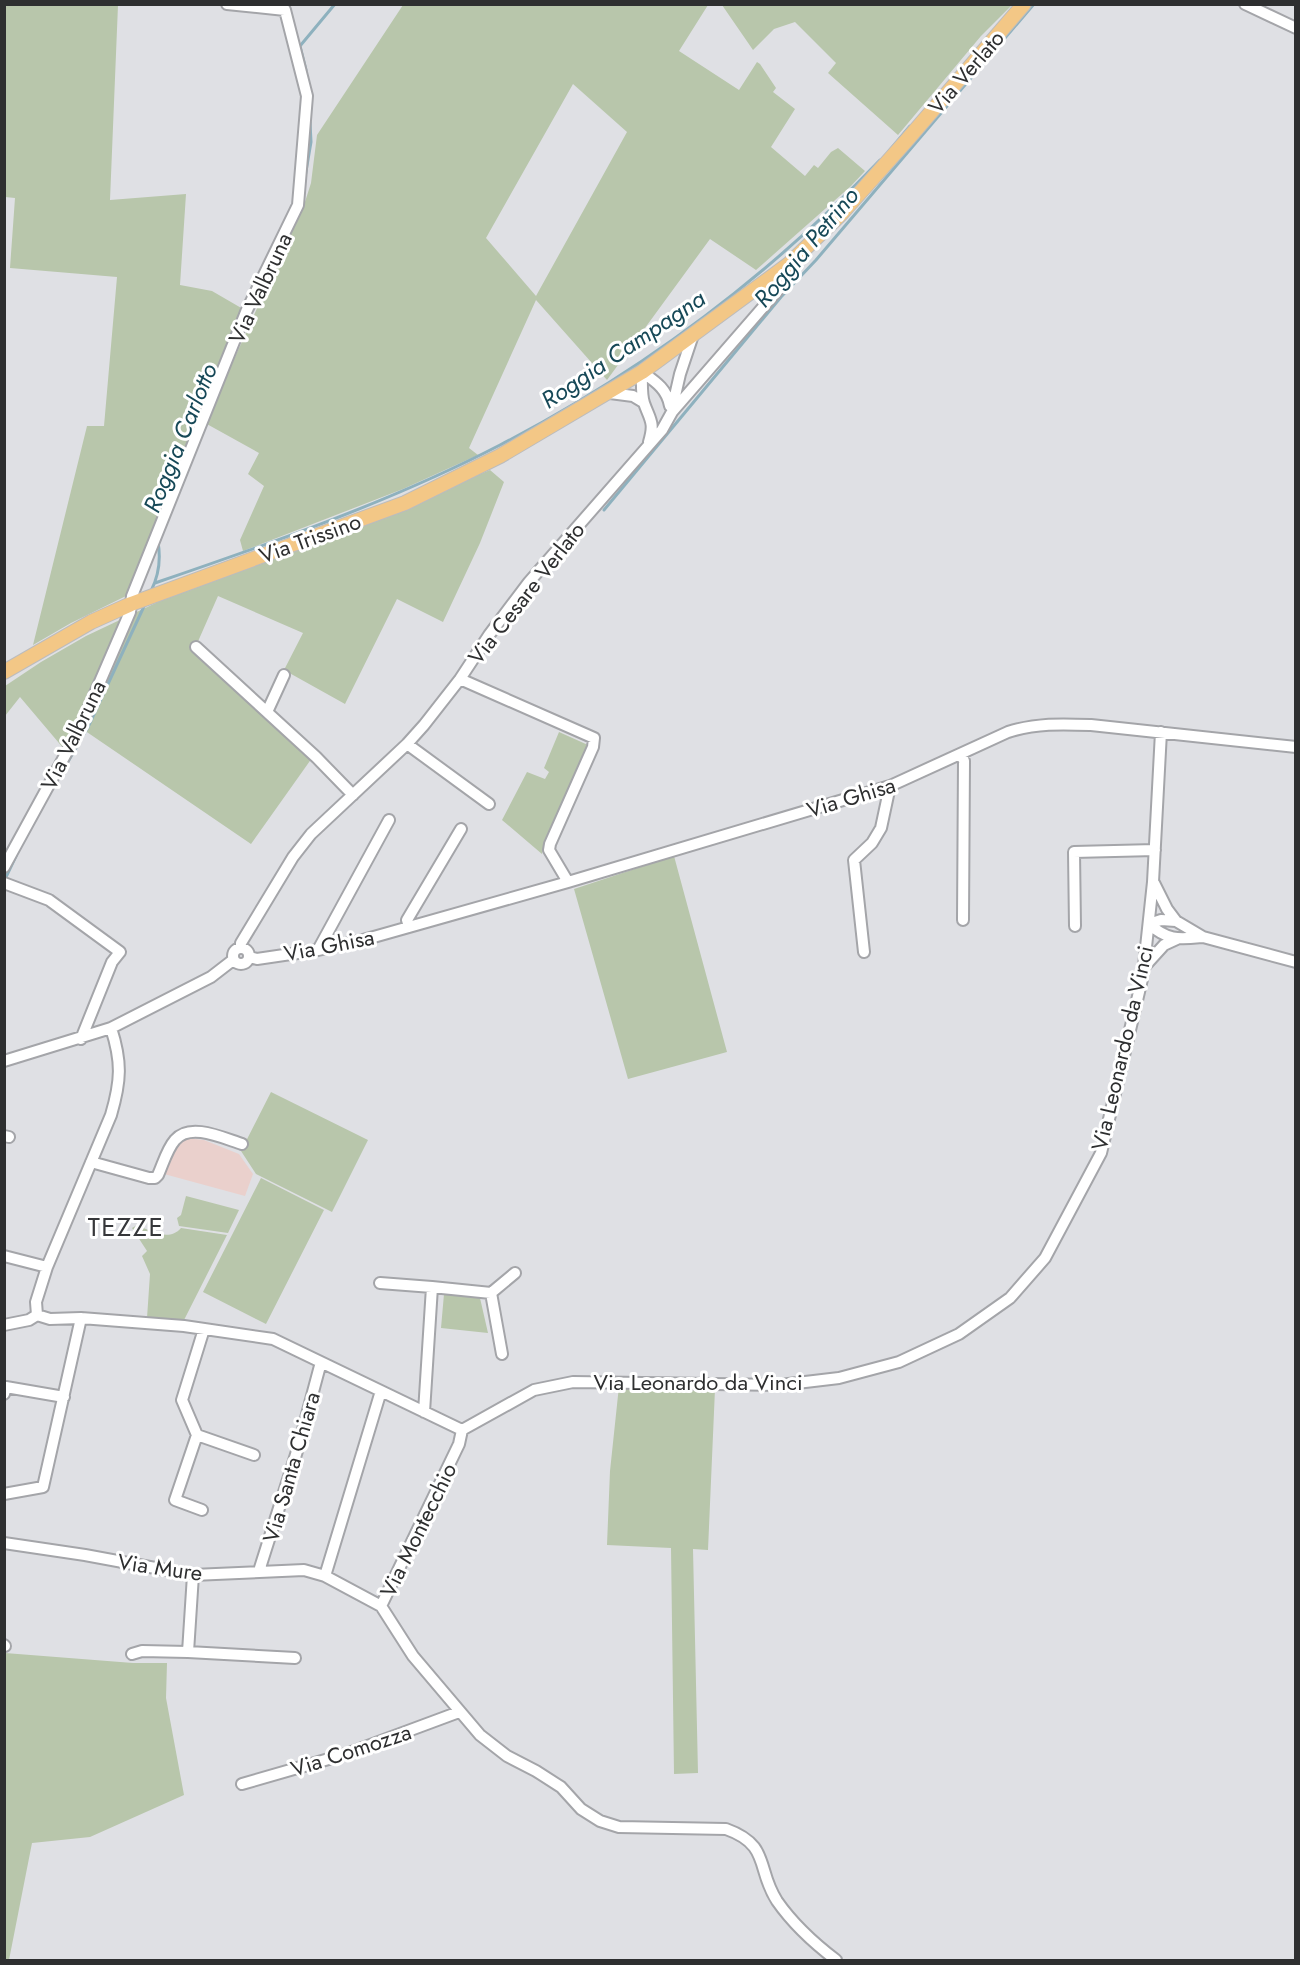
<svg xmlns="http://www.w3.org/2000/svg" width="1300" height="1965" font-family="Jost,sans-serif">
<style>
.education{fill:#ead0cc}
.green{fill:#b8c6ab;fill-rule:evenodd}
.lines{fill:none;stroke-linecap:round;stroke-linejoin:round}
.stream{stroke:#8eb1be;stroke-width:3}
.minor-casing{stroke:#a4a5a9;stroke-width:14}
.major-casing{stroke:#bcbcbd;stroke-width:16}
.minor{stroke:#fff;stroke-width:10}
.major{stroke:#f3c786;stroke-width:14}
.labels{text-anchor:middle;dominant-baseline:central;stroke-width:6;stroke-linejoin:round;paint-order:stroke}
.street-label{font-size:22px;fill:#2e2f30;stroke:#fff}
.water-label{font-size:24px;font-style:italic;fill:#164857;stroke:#fff}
.quarter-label{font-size:26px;letter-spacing:1.5px;fill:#36373a;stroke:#fff}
</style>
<rect width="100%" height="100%" fill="#dfe0e4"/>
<!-- education -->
<path class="education" d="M186,1138L204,1140L239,1154L253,1174L245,1196L164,1174L177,1143Z"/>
<!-- green -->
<path class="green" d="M89,4L118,5L110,200L186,194L180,285L212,291L243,309L126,596L71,623L33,645L87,426H104L117,277L10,268L15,198L5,197L4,5Z
M403,5H708L679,51L739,90L757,62L760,64L776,88L773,92L795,109L771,147L805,176L814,165L818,168L831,152L838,148L865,171L851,186L756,270L710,239L607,380L536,300L469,448L478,455L403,489L243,551L240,540L264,486L248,474L259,453L205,423L304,205L311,183L317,135ZM573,84L627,132L536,296L486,238Z
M722,5H1012L981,36L898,135L828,73L836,63L795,22L774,29L753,50Z
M490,470L504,482L480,543L443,622L397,599L345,704L284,670L303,633L218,596L196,646L312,758L251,844L78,726L64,749L20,697L5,716V686L41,662L86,636L179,592L409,504Z
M559,732L588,745L544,845L542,854L502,820L527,772L545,779L549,772L544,768Z
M674,856L727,1052L628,1079L574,889Z
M271,1092L368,1140L332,1212L256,1174L241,1151Z
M261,1178L324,1210L266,1324L203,1292Z
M186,1196L239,1210L228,1233L179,1226L177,1218L181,1215Z
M137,1225C151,1231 169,1242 181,1228L227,1235L183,1322L147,1318L150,1274L142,1256L147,1251L132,1228Z
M444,1294L480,1298L488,1333L441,1328Z
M619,1386L715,1389L708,1550L693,1549L698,1773L674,1774L671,1548L607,1545L610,1471Z
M5,1653L133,1663H167L166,1698L184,1795L90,1837L32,1843L9,1960H4Z"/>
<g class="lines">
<!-- stream -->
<path class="stream" d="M306,70L300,46L335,4
M889,151L910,126
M304,183L311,142L310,122
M604,510L781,297L816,260L1034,4
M155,583C272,543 390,502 500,445C642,372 770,275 880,160
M151,591C159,575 161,559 158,542
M58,779L88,727L146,602
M6,877L16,856"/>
<!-- minor casing -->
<g class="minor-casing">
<path id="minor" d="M1245,4L1296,28
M642,372C642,382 641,394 644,403C650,420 655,422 649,442
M642,372C656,382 667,389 670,406
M610,393L633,396L643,402
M672,409L680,374L693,335
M196,647L316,757L353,795
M460,679L594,738L593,747L550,844L549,850L568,882
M267,712L284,675
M407,744L489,804
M961,754L964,761L963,920
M4,867L80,728L130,612L132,596L246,312L298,205L307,96L285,10L227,4
M4,883L49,900L120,952L112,962L81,1039
M1154,883L1167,909L1176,921
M1149,924L1161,920L1176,921L1203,937L1296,962
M1149,924C1168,941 1179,939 1203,937
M1075,926L1074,852L1155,850
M409,927L407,920L461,829
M233 956a8 8 0 1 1 16 0a8 8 0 1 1-16 0Z
M241,948V943L293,857L311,834L407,744L424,725L460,679L489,635L529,582L662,430L672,412L778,290L769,279
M318,950L389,820
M864,952L854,860L872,843L881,828L890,786
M249,957L257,959L318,950L363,940L568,882L890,786L1008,732C1036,723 1062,724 1091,725L1296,747
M1144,967L1164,945L1177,939
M4,1061L111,1028L211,977L233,960
M4,1136L9,1137
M91,1162L149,1178H155L158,1175C163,1164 167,1149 175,1140C190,1122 223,1138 242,1144
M4,1256L47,1267
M380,1283L432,1287L424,1412
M432,1287L491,1293L515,1273
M491,1293L502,1354
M37,1315L50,1319L81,1318L184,1326L273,1339L462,1430
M37,1315L36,1302L47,1267L111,1115C121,1081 122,1062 111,1028
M4,1325L29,1320L37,1315
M4,1394L6,1387L64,1397
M462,1430L534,1390L573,1382L780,1385L839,1378L899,1362L959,1334L1010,1298L1045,1258L1101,1153L1143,975L1153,882L1161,732
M462,1430L459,1444L381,1606L413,1656L480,1735L507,1756L536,1771L561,1787L581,1809L600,1821L619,1827L726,1829C771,1845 756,1869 777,1901C793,1924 815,1944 836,1960
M197,1435L254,1455
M4,1494L43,1487L81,1318
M202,1510L175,1500L197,1435L182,1400L204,1329
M4,1543L85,1555L193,1575L304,1570L325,1576L381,1606
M259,1571L298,1448L321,1362
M325,1576L381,1391
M4,1645L5,1646
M188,1652L295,1658
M132,1654L142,1651L188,1652L193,1575
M242,1784L346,1754L459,1712"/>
</g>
<!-- major casing -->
<g class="major-casing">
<path id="major" d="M4,672L91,622L131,604L405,503L500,456L642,372L789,264L841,214L907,140L1024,4"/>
</g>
<!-- minor -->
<use href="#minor" class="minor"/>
<!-- major -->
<use href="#major" class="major"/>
</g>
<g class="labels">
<!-- street labels -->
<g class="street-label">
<text transform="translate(966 72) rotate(-49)">Via Verlato</text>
<text transform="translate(260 288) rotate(-65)">Via Valbruna</text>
<text transform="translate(310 538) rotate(-20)">Via Trissino</text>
<text transform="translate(526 593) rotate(-52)">Via Cesare Verlato</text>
<text transform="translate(73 735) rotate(-64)">Via Valbruna</text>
<text transform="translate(851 797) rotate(-17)">Via Ghisa</text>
<text transform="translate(329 945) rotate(-11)">Via Ghisa</text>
<text transform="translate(1122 1048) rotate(-77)">Via Leonardo da Vinci</text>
<text x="698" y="1382">Via Leonardo da Vinci</text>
<text transform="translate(291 1467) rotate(-74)">Via Santa Chiara</text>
<text transform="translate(418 1530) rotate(-64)">Via Montecchio</text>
<text transform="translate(160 1567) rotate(8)">Via Mure</text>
<text transform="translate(351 1750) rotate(-18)">Via Comozza</text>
</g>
<!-- water labels -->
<g class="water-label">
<text transform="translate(806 247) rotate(-50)">Roggia Petrino</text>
<text transform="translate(623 349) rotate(-34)">Roggia Campagna</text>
<text transform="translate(180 438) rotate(-68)">Roggia Carlotto</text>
</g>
<!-- quarter labels -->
<g class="quarter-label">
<text x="126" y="1227">TEZZE</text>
</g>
</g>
<!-- border -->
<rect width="1300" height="1965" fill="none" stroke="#2e2f30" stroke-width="12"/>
</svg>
